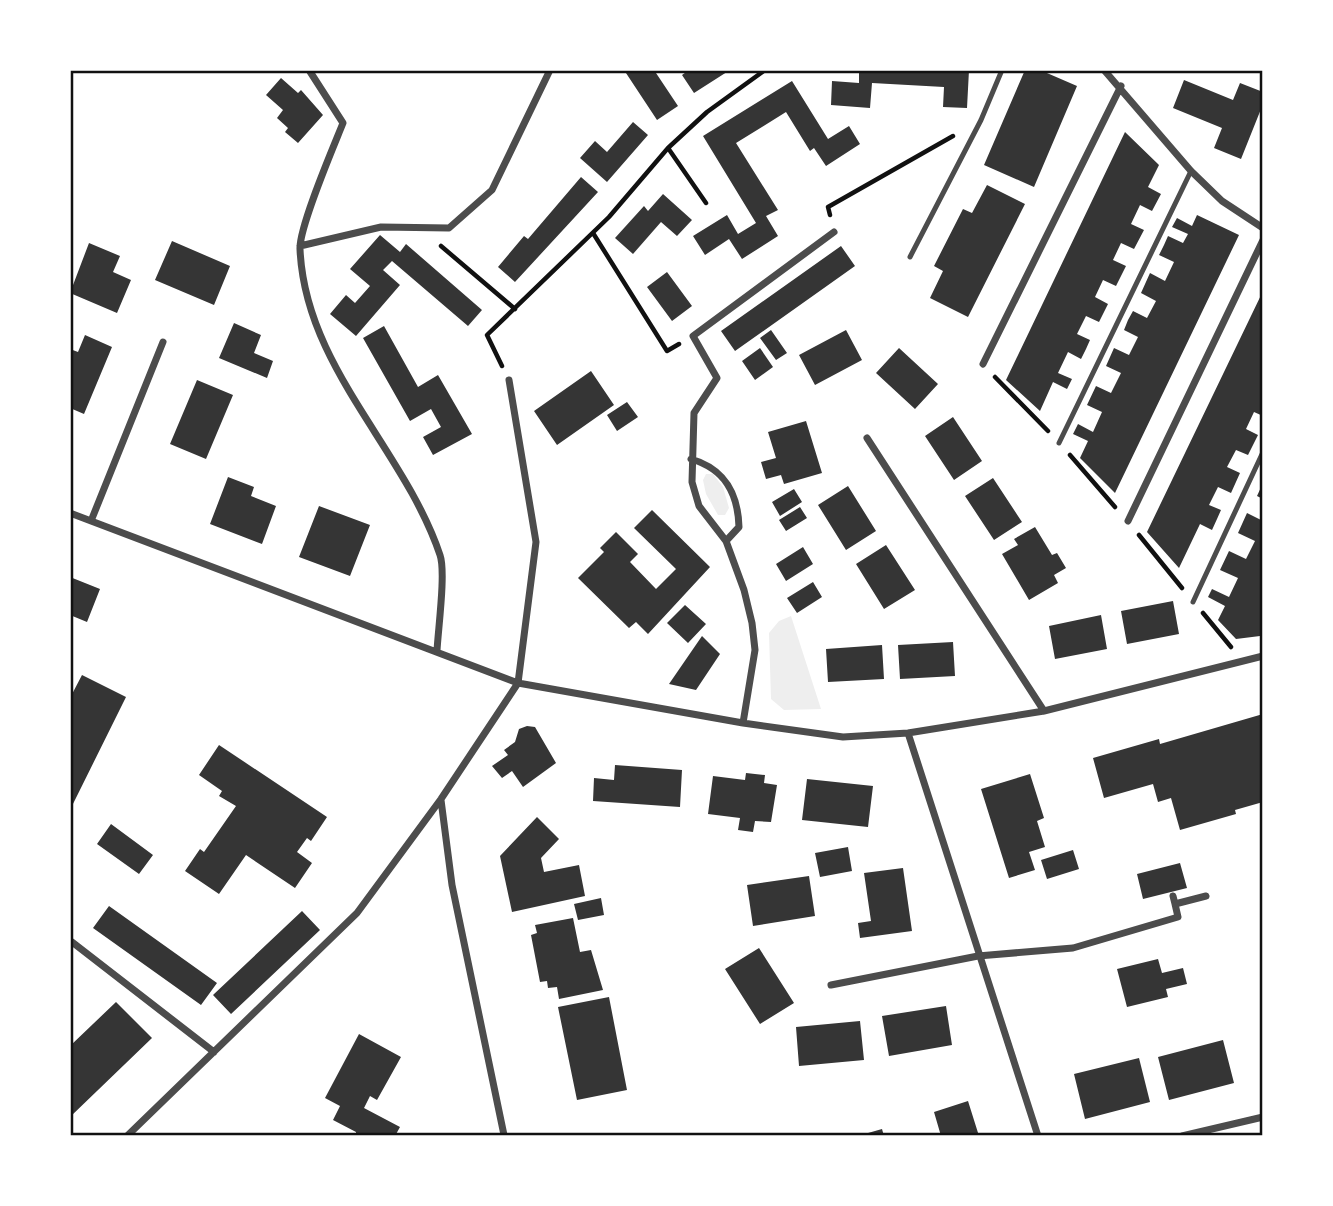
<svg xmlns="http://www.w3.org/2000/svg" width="1333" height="1206" font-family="'Roboto Condensed',sans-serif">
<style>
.green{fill:#eee}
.building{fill:#353535}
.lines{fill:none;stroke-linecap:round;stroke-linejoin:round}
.path{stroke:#111;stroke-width:4.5}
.service{stroke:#4c4c4c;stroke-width:5}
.minor{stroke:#4c4c4c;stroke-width:7}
.neatline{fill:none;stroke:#111;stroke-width:2.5}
</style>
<rect width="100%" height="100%" fill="#fff"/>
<!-- green -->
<path class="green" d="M706,474H713L723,487L729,508L725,515H718L706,494L703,480Z
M791,616L821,709L784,710L771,699L769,633L779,621Z"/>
<!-- building -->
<path class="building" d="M624,70H654L678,106L657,120Z
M689,70H730L694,93L682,75Z
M859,70H969L967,108L943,107L944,87L872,83L870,108L831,105L832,81L859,83Z
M1025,70H1040L1077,86L1034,187L984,165Z
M281,78L298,93L301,90L323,115L298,143L285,132L288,128L277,118L283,110L266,95Z
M1184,80L1233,100L1240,83L1263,92V104L1241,159L1214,148L1222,128L1173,108Z
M792,81L828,139L849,126L860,144L826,166L814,148L810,151L786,112L736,143L778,210L766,216L778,236L742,259L729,239L705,255L693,236L727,215L738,234L756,223L703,136Z
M633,122L648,135L607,182L580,158L595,141L607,152Z
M1125,132L1159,165L1148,187L1161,194L1152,211L1140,205L1131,224L1144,230L1134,249L1121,243L1113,260L1126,266L1116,286L1103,280L1095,297L1108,304L1099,322L1086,316L1077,334L1090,340L1086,349L1081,359L1068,352L1058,373L1072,379L1067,389L1053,382L1040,411L1006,380Z
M581,177L598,192L515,282L498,267L524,236L528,239Z
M987,185L1025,204L968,317L930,298L943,271L934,266L963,209L972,213Z
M663,194L692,220L677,236L661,222L633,254L615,238L644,206L648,211Z
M1197,215L1239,235L1115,493L1080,458L1088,441L1073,434L1078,424L1093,432L1102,412L1087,405L1096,386L1111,393L1121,373L1106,366L1114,348L1129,355L1138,337L1124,330L1128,320L1133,311L1147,318L1156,301L1141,293L1150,273L1165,281L1174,262L1159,255L1164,245L1168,236L1183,243L1188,234L1172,227L1177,218L1192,226Z
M380,235L400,252L406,244L482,310L468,326L392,261L383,270L400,285L356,336L330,314L346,295L355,303L370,286L350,269Z
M172,241L230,266L214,305L155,280Z
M89,243L120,256L113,272L131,280L117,313L70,293Z
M841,246L855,266L735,351L721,331Z
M667,272L692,306L672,321L647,287Z
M1263,291V416L1254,412L1246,429L1258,435L1248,455L1236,450L1227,467L1240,473L1231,493L1218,487L1209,505L1221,510L1217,519L1212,530L1200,524L1179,568L1147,532Z
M234,323L261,335L254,353L273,361L267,378L219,358Z
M384,326L418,387L438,375L472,434L433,455L423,437L441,427L431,409L410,421L363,338Z
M771,330L787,353L776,360L760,338Z
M846,330L862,360L815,385L799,355Z
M85,335L112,347L84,414L70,408V349L78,352Z
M760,348L773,367L755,380L742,361Z
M899,348L938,384L915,409L876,373Z
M591,371L614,405L557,445L534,411Z
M197,380L233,395L206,459L170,444Z
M627,402L638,417L617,431L607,415Z
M953,417L982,461L954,480L925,436Z
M806,421L822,473L784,484L781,475L766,479L761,462L776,458L768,432Z
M228,477L254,487L251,496L276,506L262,544L210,524Z
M993,478L1022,522L994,540L965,496Z
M1263,483V499L1257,496Z
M848,486L876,531L846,550L818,505Z
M794,489L802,502L780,516L772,502Z
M319,506L370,525L350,576L299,557Z
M800,507L807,518L786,531L779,520Z
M652,510L710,567L648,634L636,622L629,628L578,578L604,552L600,548L616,532L638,554L630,562L656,589L676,569L634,528Z
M1247,513L1263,521V629L1260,636L1236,639L1218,620L1225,606L1208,597L1212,589L1229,597L1238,578L1220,570L1229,551L1246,559L1255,541L1238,533Z
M1035,527L1052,555L1057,553L1066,568L1054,575L1058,583L1029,600L1002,554L1018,545L1014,539Z
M886,545L915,590L884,609L856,564Z
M803,547L813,564L786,581L776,564Z
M70,577L100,589L87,622L70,615Z
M813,582L822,597L797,613L787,598Z
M1173,601L1179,634L1127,644L1121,611Z
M685,605L706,624L688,643L667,623Z
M1101,615L1107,649L1055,659L1049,626Z
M702,636L720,654L696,690L669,684Z
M953,642L955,676L900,679L898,645Z
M882,645L884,679L828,682L826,649Z
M82,675L126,697L70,810V698Z
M1263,714V802L1235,810L1236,814L1180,830L1171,798L1158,802L1153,784L1104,798L1093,758L1159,739L1160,744Z
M527,726L535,727L556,763L523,787L512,771L502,778L492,766L508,755L504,750L515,742L519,729Z
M219,745L327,817L311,841L307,838L297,852L312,863L295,888L246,855L219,894L185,871L200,849L204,852L236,806L219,796L222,791L199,775Z
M615,765L682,770L680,807L593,801L594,778L614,780Z
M746,773L765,775L764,783L777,785L771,822L755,821L753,832L738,830L740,818L708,814L713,776L745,780Z
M1030,774L1044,818L1037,821L1045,847L1029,852L1035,870L1009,878L981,789Z
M807,779L873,786L868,827L802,820Z
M537,817L559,839L541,858L544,872L579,865L585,896L512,912L500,856Z
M111,824L153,855L139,874L97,844Z
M848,847L852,871L820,877L815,853Z
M1073,850L1079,869L1047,879L1041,860Z
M1180,863L1187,888L1143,899L1137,874Z
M903,868L912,931L860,938L858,923L871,921L864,873Z
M809,876L815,916L753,926L747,885Z
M601,898L604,915L578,920L574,904Z
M109,906L217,983L201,1005L93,928Z
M302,911L320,930L231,1014L213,995Z
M573,918L580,952L591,950L603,990L559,999L557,987L548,988L547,981L540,982L531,935L537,933L535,925Z
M759,948L794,1003L760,1024L725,969Z
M1158,959L1162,973L1183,968L1187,984L1166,989L1168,997L1127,1007L1117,969Z
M609,997L627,1090L577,1100L558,1007Z
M116,1002L152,1038L70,1117V1046Z
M946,1006L952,1045L889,1056L882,1016Z
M860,1021L864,1060L799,1066L796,1027Z
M359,1034L401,1057L377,1100L370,1096L364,1108L400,1127L395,1136H356V1132L333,1120L340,1106L325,1098Z
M1223,1040L1234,1083L1169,1100L1158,1057Z
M1139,1058L1150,1102L1085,1119L1074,1074Z
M968,1101L979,1136H941L934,1112Z
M882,1129L884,1136H861V1135Z"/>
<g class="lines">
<!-- path -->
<path class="path" d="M668,148L706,203
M830,215L828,207L953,136
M593,233L667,351L679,344
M441,246L515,309
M502,366L487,335L609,217L668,148L707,112L765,70
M995,377L1048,431
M1070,455L1115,507
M1139,535L1182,588
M1203,613L1231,647"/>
<!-- service -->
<path class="service" d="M910,257L981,120L1002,70
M1059,443L1191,171
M1193,602L1263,452"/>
<!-- minor -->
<path class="minor" d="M309,70L343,123C333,148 299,227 300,249C305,367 404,448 440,555C446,572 438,630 437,651
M1104,70L1191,171L1222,201L1263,228
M300,246L381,227L449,228L492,190L550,70
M983,364L1121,86
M867,438L1044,711
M691,459C725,469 738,493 739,527L726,541
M70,513L518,683L743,723L843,737L908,733L1044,711L1263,656
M91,521L163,342
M1128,521L1263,240
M743,723L755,650L752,623L744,590L726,541L699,506L692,482L694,413L717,378L693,336L834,232
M908,733L1038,1136
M441,800L452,885L504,1135
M1173,896L1175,904L1206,896
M72,942L214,1052
M831,985L978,956L1073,948L1178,917L1175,904
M127,1136L357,913L441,799L518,683L536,542L509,380
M1182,1136L1263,1117"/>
</g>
<!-- border -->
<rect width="1333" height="1206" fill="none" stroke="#ffffff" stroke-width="144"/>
<rect x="72" y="72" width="1189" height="1062" class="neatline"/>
</svg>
